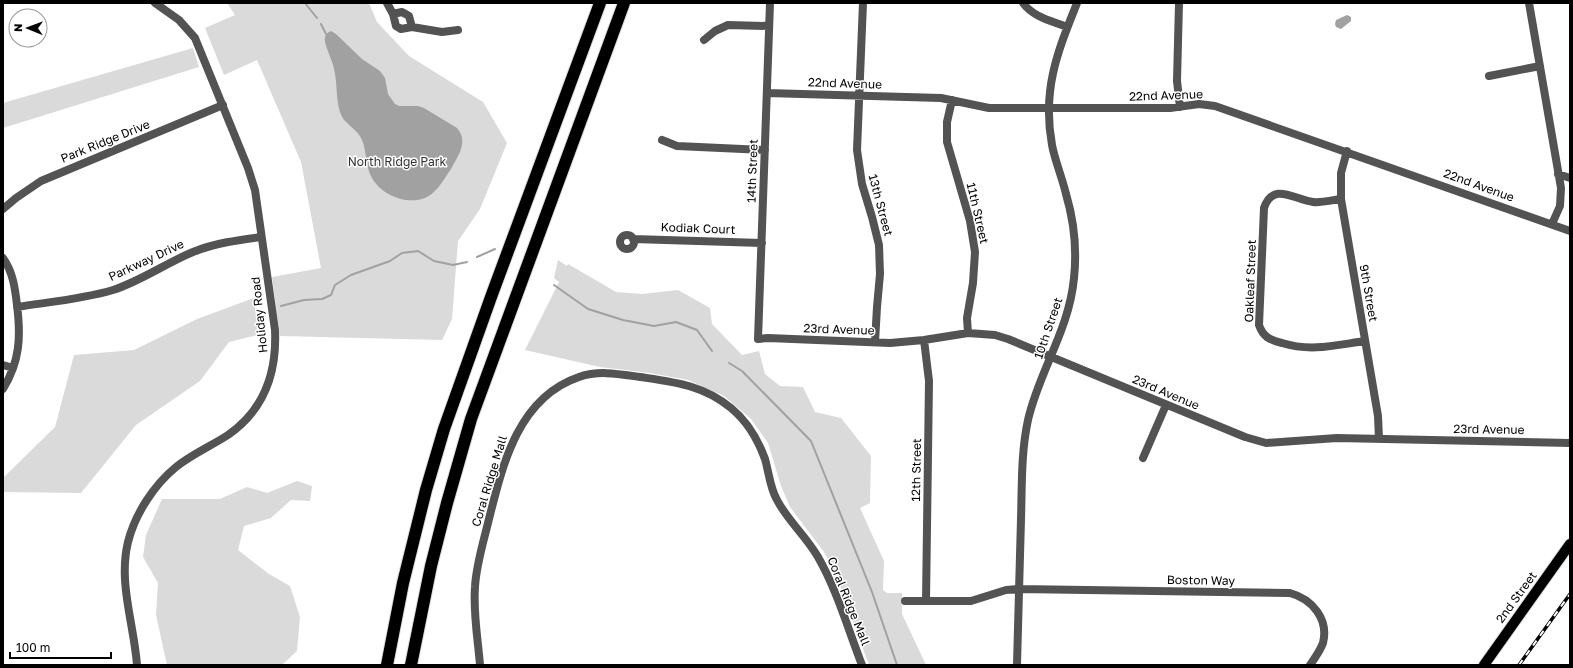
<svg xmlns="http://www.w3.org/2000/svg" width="1573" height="668" font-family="'Golos Text',sans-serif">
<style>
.green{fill:#dadada}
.water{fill:#a1a1a1}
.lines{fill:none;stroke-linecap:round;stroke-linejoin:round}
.stream{stroke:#a1a1a1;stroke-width:2}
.primary-casing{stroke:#dbdbdb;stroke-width:12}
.motorway-casing{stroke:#dbdbdb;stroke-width:14}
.minor{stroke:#535353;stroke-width:8}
.tertiary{stroke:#535353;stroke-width:8}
.primary{stroke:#000;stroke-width:10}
.motorway{stroke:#000;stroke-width:12}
.rail-casing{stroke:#000;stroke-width:3.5}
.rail{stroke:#fff;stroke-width:2;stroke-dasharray:6;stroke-linecap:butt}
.labels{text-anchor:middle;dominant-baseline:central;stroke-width:3;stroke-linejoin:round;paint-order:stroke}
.street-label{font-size:12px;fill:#000;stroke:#fff}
.park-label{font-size:12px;fill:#313131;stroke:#fff}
</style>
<rect width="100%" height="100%" fill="#fff"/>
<!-- green -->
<path class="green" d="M227,3H369L377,22L409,56L483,102L507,143L480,209L458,241L452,319L442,340L280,336L272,277L321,268L301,162L257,60L224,75L205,28L235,15Z
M193,48L199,67L3,128V103Z
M558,260L567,266L568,264L616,292L642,294L678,290L710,308L712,324L742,355L759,351L765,374L780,386L803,387L815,412L841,418L871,456L870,503L860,508L884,561L883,590L887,593H902V614L926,665H869L836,575L824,552L790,507L781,486L768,443L751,419L724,396L688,380L650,373L600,367L525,350L559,282L554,278Z
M254,298L258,335L229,342L200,381L136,425L81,493L3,492V478L55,427L74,355L134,350L197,319Z
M297,481L312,486L310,501L291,500L271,518L244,526L238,550L269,574L290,586L300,617L297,651L282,665H167L156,615L158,583L143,557L146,535L162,499H220L247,487L267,493Z"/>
<!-- water -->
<path class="water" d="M1347,15L1351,17V21L1341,29L1336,27L1335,24L1336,20Z
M331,31L336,34L362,59L380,71L385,78L388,94L395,104L399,106H418L424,108L457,128C469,141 458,156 451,169C444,179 438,191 427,197C409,206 382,196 372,178C365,166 367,152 362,140C358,130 347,125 342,117C335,102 338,85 334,69C333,61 323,43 325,37C326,34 328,32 331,31Z"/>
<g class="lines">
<!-- stream -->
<path class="stream" d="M305,3L317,18
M321,24L326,34
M477,257L495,249
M554,285L588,309L623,320L654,326L676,322L697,330L712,351
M281,306L304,300L322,299L331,295L335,285L351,275L390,261L402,253L418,251L434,261L453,265L467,262
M729,363L742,371L811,441L872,592L897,665"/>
<!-- primary casing -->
<g class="primary-casing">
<path id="primary" d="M1484,665L1570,544"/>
</g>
<!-- motorway casing -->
<g class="motorway-casing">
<path id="motorway" d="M387,665L403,583L426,490L444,429L491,297L600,3
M411,665L431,566L447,503L471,419L624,3"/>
</g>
<!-- minor -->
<path class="minor" d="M387,3L393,14
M770,3L758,339L768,338L890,343L924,340L968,333L995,335L1008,339L1245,437L1266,443L1337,438L1570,443
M863,3L857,150L862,184L872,217L879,245L880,274L877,307L875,342
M1023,3C1033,17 1052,21 1067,27
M1179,3L1177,81L1180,107
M1529,3L1561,188L1560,206L1552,224
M402,12L409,16L412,27L401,29L396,26L393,14Z
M412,27L442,32L458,30
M704,40L715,31L728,25L769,26
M1489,76L1540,66
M767,93L941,98L989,108H1170L1199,104L1215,106L1570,231
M952,100L947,122V142L970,221L975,252L973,283L967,318L968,333
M662,140L677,146L765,150
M1347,151L1341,173V199L1378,416L1379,439
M1558,174L1570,178
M1341,199C1332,200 1322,203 1313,202C1295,200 1273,181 1264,208L1259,325C1263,337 1270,340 1282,343C1311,352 1336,345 1365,341
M3,209L16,198L41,181L223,105
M620 242a7 7 0 1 1 14 0a7 7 0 1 1-14 0Z
M633,239L762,243
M3,258C13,272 15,288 17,305C21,337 20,361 3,389
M17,307C49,302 83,299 113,290C141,281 166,263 193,252C215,243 238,240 261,237
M924,340L929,381L926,601
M3,365L13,368
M1143,458L1166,405
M905,601H971L1006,590L1019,589L1290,593C1312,599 1329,619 1323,643C1320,651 1315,658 1310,665
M480,665C478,640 473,613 475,587C476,566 483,543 488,523C502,467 517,398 579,377C599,370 619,374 640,377C674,382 703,385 731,408C747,421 758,440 765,459C769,473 770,488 777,500C788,521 806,536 818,557C837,590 848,629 862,665
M1017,665C1018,616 1020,567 1021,519C1022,486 1021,452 1028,420C1039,371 1069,331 1074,278C1077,250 1074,221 1066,194C1062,177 1055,161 1052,145C1042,90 1057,53 1077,3"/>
<!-- tertiary -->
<path class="tertiary" d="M137,665C134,624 118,583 128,542C135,514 154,485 176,467C192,454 211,446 228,435C264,410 277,372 275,330L255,190L248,168L195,38L179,20L155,3"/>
<!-- primary -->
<use href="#primary" class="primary"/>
<!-- motorway -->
<use href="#motorway" class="motorway"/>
<!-- rail casing -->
<g class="rail-casing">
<path id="rail" d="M1519,665L1570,594"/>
</g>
<!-- rail -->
<use href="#rail" class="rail"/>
</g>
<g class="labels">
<!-- street labels -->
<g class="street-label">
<text transform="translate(845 83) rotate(2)">22nd Avenue</text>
<text transform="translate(1166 95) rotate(-2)">22nd Avenue</text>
<text transform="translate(105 141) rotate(-22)">Park Ridge Drive</text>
<text transform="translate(752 171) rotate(-88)">14th Street</text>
<text transform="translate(1479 185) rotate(20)">22nd Avenue</text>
<text transform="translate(881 205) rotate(75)">13th Street</text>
<text transform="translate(978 213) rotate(77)">11th Street</text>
<text transform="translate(698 228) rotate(2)">Kodiak Court</text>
<text transform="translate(146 260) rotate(-25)">Parkway Drive</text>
<text transform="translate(1250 281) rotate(-88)">Oakleaf Street</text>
<text transform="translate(1369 293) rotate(80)">9th Street</text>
<text transform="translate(259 315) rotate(-96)">Holiday Road</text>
<text transform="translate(1048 328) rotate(-71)">10th Street</text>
<text transform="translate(839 329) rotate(2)">23rd Avenue</text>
<text transform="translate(1166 392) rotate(23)">23rd Avenue</text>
<text transform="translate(1489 429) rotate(1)">23rd Avenue</text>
<text transform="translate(916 470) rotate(-89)">12th Street</text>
<text transform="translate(489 481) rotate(-73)">Coral Ridge Mall</text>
<text transform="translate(1201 580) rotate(1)">Boston Way</text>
<text transform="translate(1516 597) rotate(-54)">2nd Street</text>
<text transform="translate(849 601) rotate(68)">Coral Ridge Mall</text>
</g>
<!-- park labels -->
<g class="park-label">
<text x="397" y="161">North Ridge Park</text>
</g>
</g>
<!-- border -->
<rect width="1573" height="668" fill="none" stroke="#000000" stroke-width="8"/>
<!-- north arrow -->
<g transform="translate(28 28) rotate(271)"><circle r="19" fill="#ffffff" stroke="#999999"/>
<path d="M0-3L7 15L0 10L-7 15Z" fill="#000000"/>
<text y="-6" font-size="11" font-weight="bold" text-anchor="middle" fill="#000000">N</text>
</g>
<!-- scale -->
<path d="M10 652v6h101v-6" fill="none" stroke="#000000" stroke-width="2"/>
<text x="16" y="652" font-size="12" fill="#000000" stroke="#ffffff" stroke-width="3" paint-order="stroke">100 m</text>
</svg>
